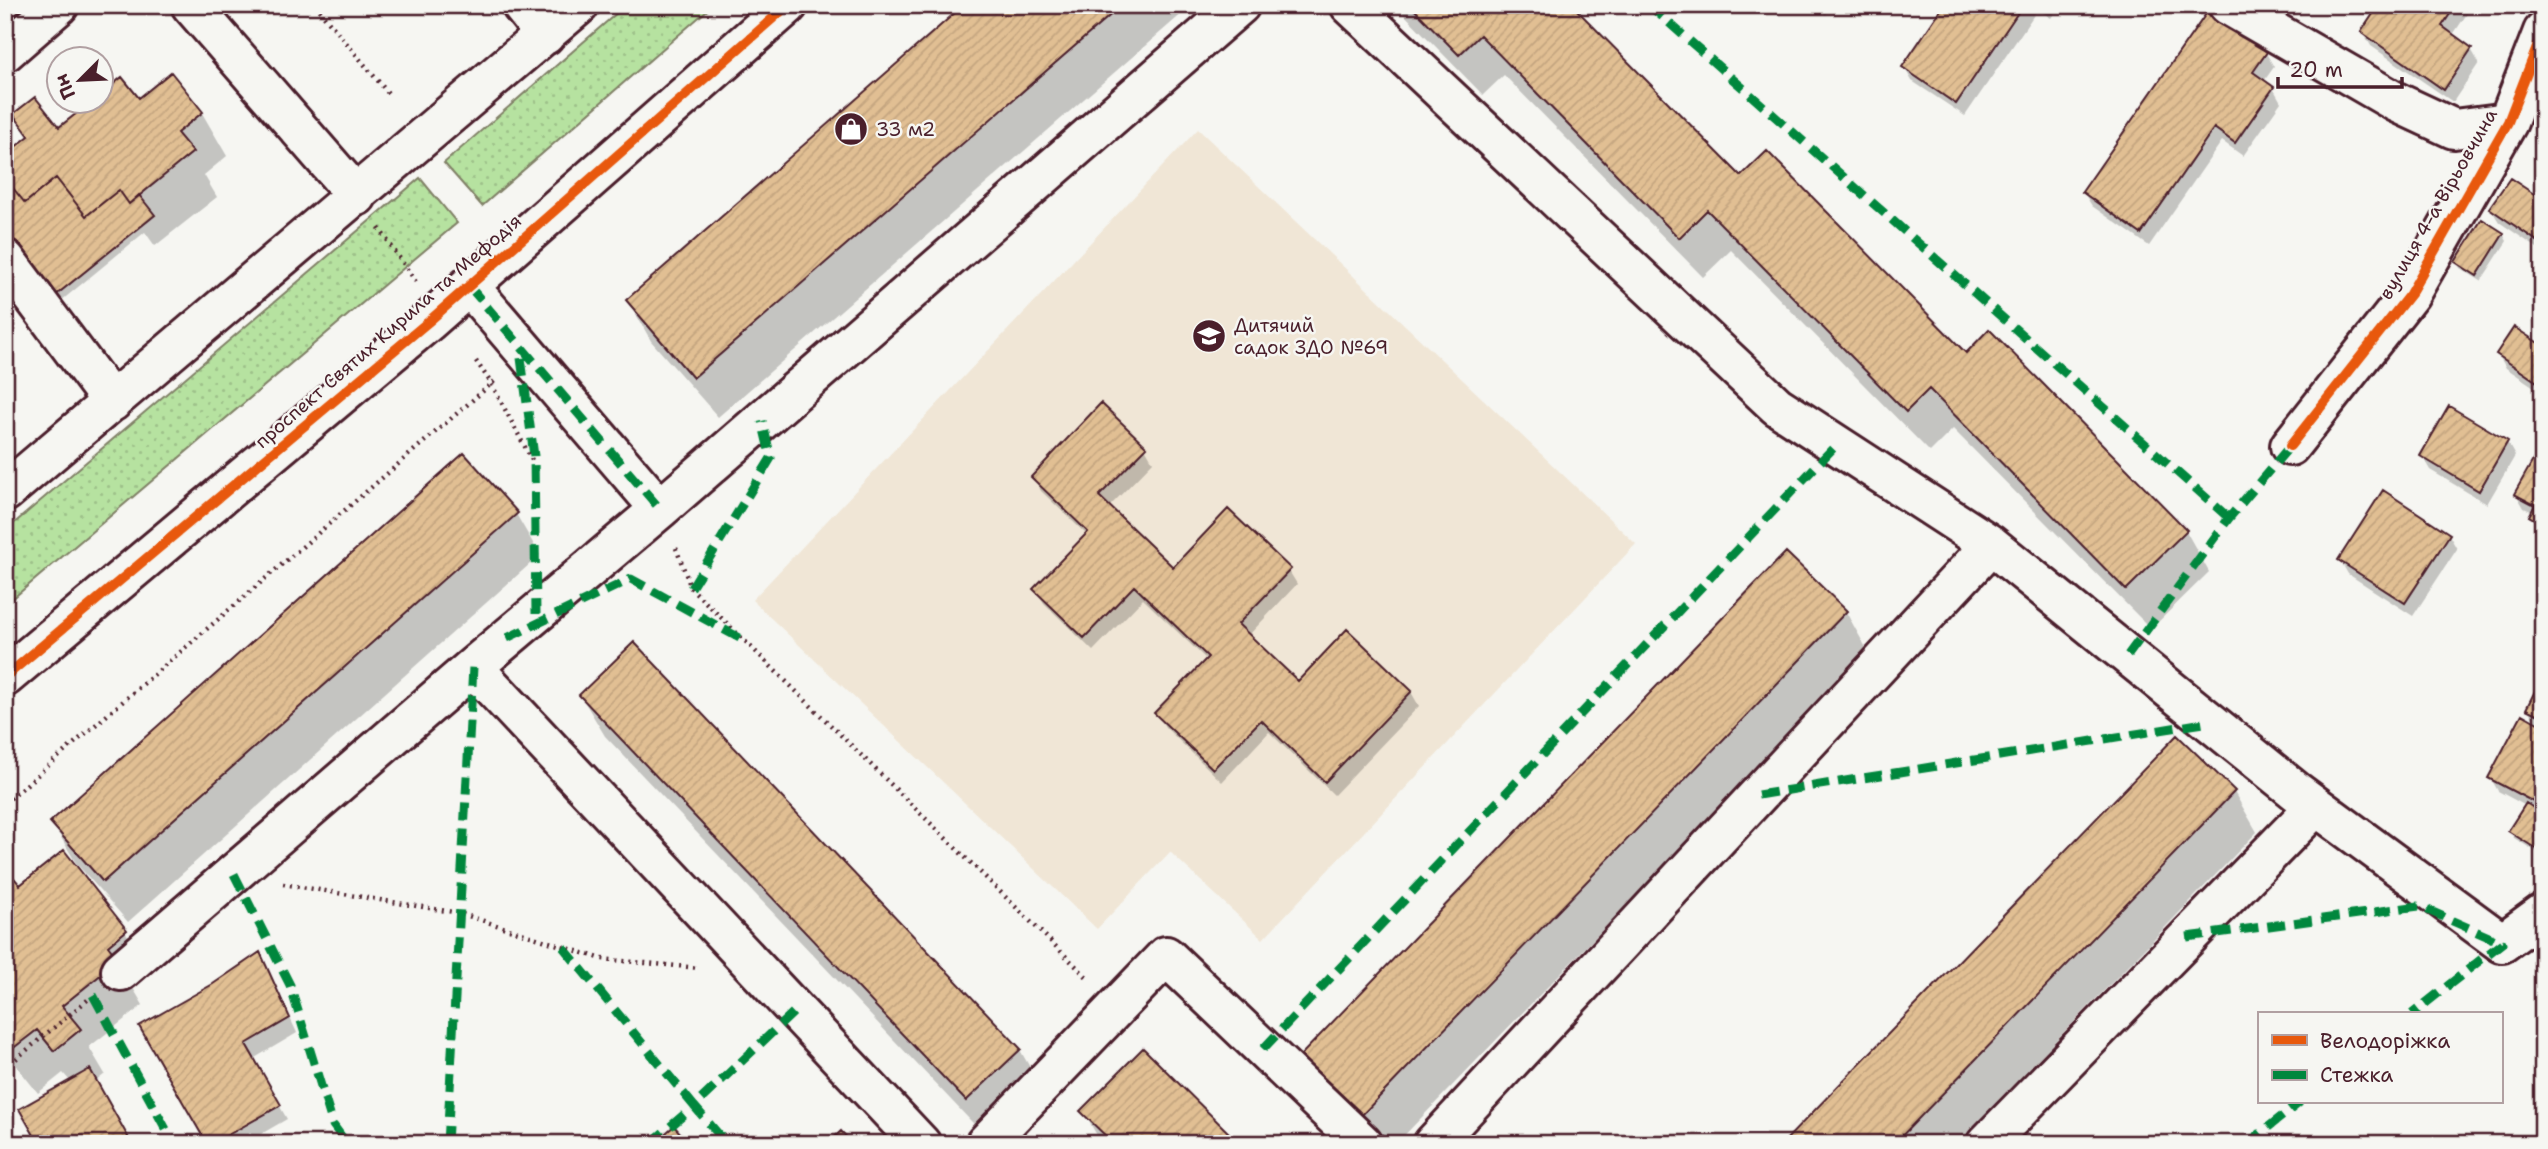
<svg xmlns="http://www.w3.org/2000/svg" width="2548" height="1149" font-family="'Shantell Sans',sans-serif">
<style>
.built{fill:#f0e6d6}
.grass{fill:url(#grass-dots);stroke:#808066;stroke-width:2}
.shadow{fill:#0003}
.building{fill:url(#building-hatch);stroke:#4a1f2b;stroke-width:2}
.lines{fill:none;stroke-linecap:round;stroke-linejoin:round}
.minor-casing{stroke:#4a1f2b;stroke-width:44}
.path{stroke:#4a1f2b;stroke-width:4.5;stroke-dasharray:2 5;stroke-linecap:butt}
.minor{stroke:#f6f6f2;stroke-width:38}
.quiet{stroke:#00873e;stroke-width:9;stroke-dasharray:18 9;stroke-linecap:butt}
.cycleway-casing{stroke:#f6f6f2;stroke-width:15}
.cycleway{stroke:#e8590c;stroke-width:10}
.labels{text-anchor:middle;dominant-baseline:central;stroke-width:5;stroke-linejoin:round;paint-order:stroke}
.poi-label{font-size:19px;fill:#4a1f2b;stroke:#f6f6f2;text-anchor:start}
.street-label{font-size:19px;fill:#4a1f2b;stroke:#f6f6f2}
</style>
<defs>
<pattern id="grass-dots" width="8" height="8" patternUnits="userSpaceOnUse" patternTransform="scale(1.75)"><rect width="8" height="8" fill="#b6e2a0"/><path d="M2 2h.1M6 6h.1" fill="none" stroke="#9ec18a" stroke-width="1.8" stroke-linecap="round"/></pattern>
<pattern id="building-hatch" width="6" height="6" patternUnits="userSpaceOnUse" patternTransform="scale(1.75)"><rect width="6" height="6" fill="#e1bf93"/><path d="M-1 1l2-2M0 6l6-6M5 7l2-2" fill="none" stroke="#c3a47f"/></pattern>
</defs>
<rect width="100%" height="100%" fill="#f6f6f2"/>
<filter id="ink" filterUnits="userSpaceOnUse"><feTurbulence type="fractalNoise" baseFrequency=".0143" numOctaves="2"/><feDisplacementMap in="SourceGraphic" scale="14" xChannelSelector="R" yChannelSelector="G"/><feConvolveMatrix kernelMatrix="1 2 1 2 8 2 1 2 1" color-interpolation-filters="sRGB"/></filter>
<g filter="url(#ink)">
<!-- built -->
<path class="built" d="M1198,129L1636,544L1263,939L1170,852L1097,929L752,600Z"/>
<!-- grass -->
<path class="grass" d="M626,5H713L482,206L444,163Z
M420,178L457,223L5,605V531Z"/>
<!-- shadow -->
<path class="shadow" d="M967,5H1192L718,417L651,341L628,300Z
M1395,5H1570L1741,179L1966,355L1989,332L2186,531L2209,572L2151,629L1953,429L1930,452L1731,250L1703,277L1504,75L1483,95Z
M1813,5H1833L1826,15Z
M1947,5H2060L2051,18L2038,9L1965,116L1912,81L1904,67Z
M2381,5H2473L2452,36L2471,49L2479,63L2453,102L2371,46L2363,32Z
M2266,53L2274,67L2264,81L2273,88L2281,102L2243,156L2222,141L2149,246L2092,206L2084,193Z
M171,74L202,113L227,156L204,175L217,197L155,246L145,232L61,301L5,232L29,138L15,115L59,130L94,102H102V95L121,79L138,100Z
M2543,203V252L2499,222L2491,209Z
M2503,234L2507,241L2481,281L2460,268L2457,262Z
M2543,348V393L2506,368L2498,354Z
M2507,442L2515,456L2487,504L2430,470L2422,456Z
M1145,448L1153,462L1109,507L1173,569L1289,571L1297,584L1248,636L1298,683L1411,692L1419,706L1334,795L1269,732L1222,782L1165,727L1157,713L1207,660L1143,599L1093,651L1044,603L1036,590L1087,535L1041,491L1033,477Z
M2543,461V532L2539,530L2531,516L2533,512L2524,508L2516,494Z
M516,514L540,555L128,922L76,863L52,822Z
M2449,535L2457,549L2413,616L2348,574L2340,560Z
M1786,554L1846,612L1869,653L1396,1144H1367L1322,1100Z
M2543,679V856L2514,838L2510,831L2526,806L2498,791L2490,777L2537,725L2528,709Z
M581,696L1020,1050L1043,1090L990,1141L605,736Z
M2234,792L2257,832L1956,1144H1784Z
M5,877L20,888L125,931L150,974L133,988L143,1005L89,1047L105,1074L95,1082H71L63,1073L38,1093L5,1052Z
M267,968L297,1033L253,1059L287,1119L244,1144H209Z
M1083,1111L1237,1144H1102Z"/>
<!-- building -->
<path class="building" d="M964,5H1122L693,378L626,300Z
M1410,5H1572L1741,176L1767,151L1966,353L1989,329L2187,530L2126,590L1929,389L1906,412L1707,210L1679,238L1480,35L1459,55Z
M1944,5H2023L1956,104L1902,67Z
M2379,5H2456L2442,26L2472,48L2444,90L2361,32Z
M2208,11L2267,52L2253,72L2274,87L2235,143L2214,128L2141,234L2082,192Z
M171,72L203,112L177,133L193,152L129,204L119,190L86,216L56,178L25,203L5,178V155L29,136L13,114L35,97L59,127L91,102H102V93L122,77L139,98Z
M5,178L25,203L56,178L86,216L119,190L129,204L139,195L155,215L56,295L5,232Z
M2510,178L2543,200V245L2489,208Z
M2482,219L2504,233L2477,276L2455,262Z
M2514,327L2543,346V386L2496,354Z
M1101,403L1147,447L1099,496L1173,567L1228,509L1291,569L1238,624L1298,681L1347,629L1412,691L1325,782L1261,720L1213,769L1154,713L1208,657L1134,586L1084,638L1033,589L1088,532L1031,477Z
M2449,406L2508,441L2479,491L2420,456Z
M464,453L518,513L103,882L50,822Z
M2536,455L2543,459V524L2529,516L2535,505L2514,494Z
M2383,490L2450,534L2405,603L2338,560Z
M1786,552L1847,611L1358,1119L1297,1059Z
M634,642L1021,1049L966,1101L579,695Z
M2543,675V717L2526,709Z
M2522,714L2543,726V807L2488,778Z
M2177,735L2235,791L1894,1144H1782Z
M2526,803L2543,814V853L2508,831Z
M64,850L127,930L108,946L119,960L62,1006L81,1029L54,1051L37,1030L11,1050L5,1043V875L9,872L20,885Z
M260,952L290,1018L246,1044L281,1105L212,1144H207L139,1026L213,984Z
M1143,1048L1240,1144H1114L1080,1111Z
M90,1069L132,1144H39L19,1109Z
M674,1126L690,1144H653Z
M841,1131L853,1144H827Z"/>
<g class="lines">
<!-- minor casing -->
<g class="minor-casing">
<path id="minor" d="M191,5L357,196
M521,5L545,35
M1350,5L1777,406L1991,545L2297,792L2502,943L2543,913
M2228,5L2396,102L2454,129L2508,122
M5,52L59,5
M5,259L112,402
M469,286L660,509
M2290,446L2410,294L2508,122L2543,32
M5,492L579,5
M473,667L921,1144
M5,677L428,322L788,5
M121,971L473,667L660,509L1240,5
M985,1144L1166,956L1363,1144
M1433,1144L1991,545
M1986,1144L2316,806"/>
</g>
<!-- path -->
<path class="path" d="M315,5L388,93
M379,228L416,282
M476,361L491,383L533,462
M676,548L691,588L1089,979
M5,803L497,379
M283,884L459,913L602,959L699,968
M5,1068L91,997"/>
<!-- minor -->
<use href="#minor" class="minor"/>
<!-- quiet -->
<path class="quiet" d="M1649,5L2229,518
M469,286L660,509
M521,358L534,456L536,614
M691,588L771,458L762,421
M507,638L631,579L747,642
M2128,655L2229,518L2290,446
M1758,795L2210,722
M234,874L290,985L333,1125L347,1144
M2187,937L2419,906L2502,943L2412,1014
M563,947L694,1106L795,1011
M93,995L174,1144
M1263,1049L1837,444
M447,1144L473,667
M650,1144L694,1106L727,1144
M2247,1144L2300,1102"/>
<!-- cycleway casing -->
<g class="cycleway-casing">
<path id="cycleway" d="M2290,446L2410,294L2508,122L2543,32
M5,677L428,322L788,5"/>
</g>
<!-- cycleway -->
<use href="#cycleway" class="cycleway"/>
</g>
</g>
<!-- icons -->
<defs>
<g id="shop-disc" transform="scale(1.75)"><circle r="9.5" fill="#4a1f2b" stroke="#f6f6f2"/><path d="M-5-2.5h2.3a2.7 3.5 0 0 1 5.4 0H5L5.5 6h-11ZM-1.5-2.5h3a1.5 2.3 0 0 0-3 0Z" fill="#fff"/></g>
<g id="school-disc" transform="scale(1.75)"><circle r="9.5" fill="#4a1f2b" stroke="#f6f6f2"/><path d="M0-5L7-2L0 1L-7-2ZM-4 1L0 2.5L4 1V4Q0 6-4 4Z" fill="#fff"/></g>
</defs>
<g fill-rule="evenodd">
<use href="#shop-disc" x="851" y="129"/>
<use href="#school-disc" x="1209" y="336"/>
</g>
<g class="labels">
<!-- poi labels -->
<g class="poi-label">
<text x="876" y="129">33 м2</text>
<text x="1234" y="325">Дитячий<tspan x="1234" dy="22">садок ЗДО №69</tspan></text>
</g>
<!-- street labels -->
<g class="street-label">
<text transform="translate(2438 204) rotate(-60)">вулиця 4-а Вірьовчинa</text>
<text transform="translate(388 331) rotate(-41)">проспект Святих Кирила та Мефодія</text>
</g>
</g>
<!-- margin -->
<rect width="2548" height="1149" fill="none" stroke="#f6f6f2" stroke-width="28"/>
<rect x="14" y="14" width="2520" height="1121" fill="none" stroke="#4a1f2b" stroke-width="2.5" filter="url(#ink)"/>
<!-- legend -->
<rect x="2258" y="1012" width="245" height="91" fill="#f6f6f2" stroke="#b1a0a2" stroke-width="2"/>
<rect x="2272" y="1035" width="35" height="10" fill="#e8590c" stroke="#b1a0a2" stroke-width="2"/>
<text x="2320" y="1048" font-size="21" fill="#4a1f2b">Велодоріжка</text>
<rect x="2272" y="1070" width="35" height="10" fill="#00873e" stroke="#b1a0a2" stroke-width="2"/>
<text x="2320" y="1082" font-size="21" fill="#4a1f2b">Стежка</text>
<!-- north arrow -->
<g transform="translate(80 80) rotate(246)"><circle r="33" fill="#f6f6f2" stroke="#b1a0a2" stroke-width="2"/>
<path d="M0-5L12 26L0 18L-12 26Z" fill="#4a1f2b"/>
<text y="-10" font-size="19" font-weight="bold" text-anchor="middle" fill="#4a1f2b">Пн</text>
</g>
<!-- scale -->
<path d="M2278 77v10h124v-10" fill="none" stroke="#4a1f2b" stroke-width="3.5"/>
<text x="2289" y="77" font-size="21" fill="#4a1f2b" stroke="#f6f6f2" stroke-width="5" paint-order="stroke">20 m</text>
</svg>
